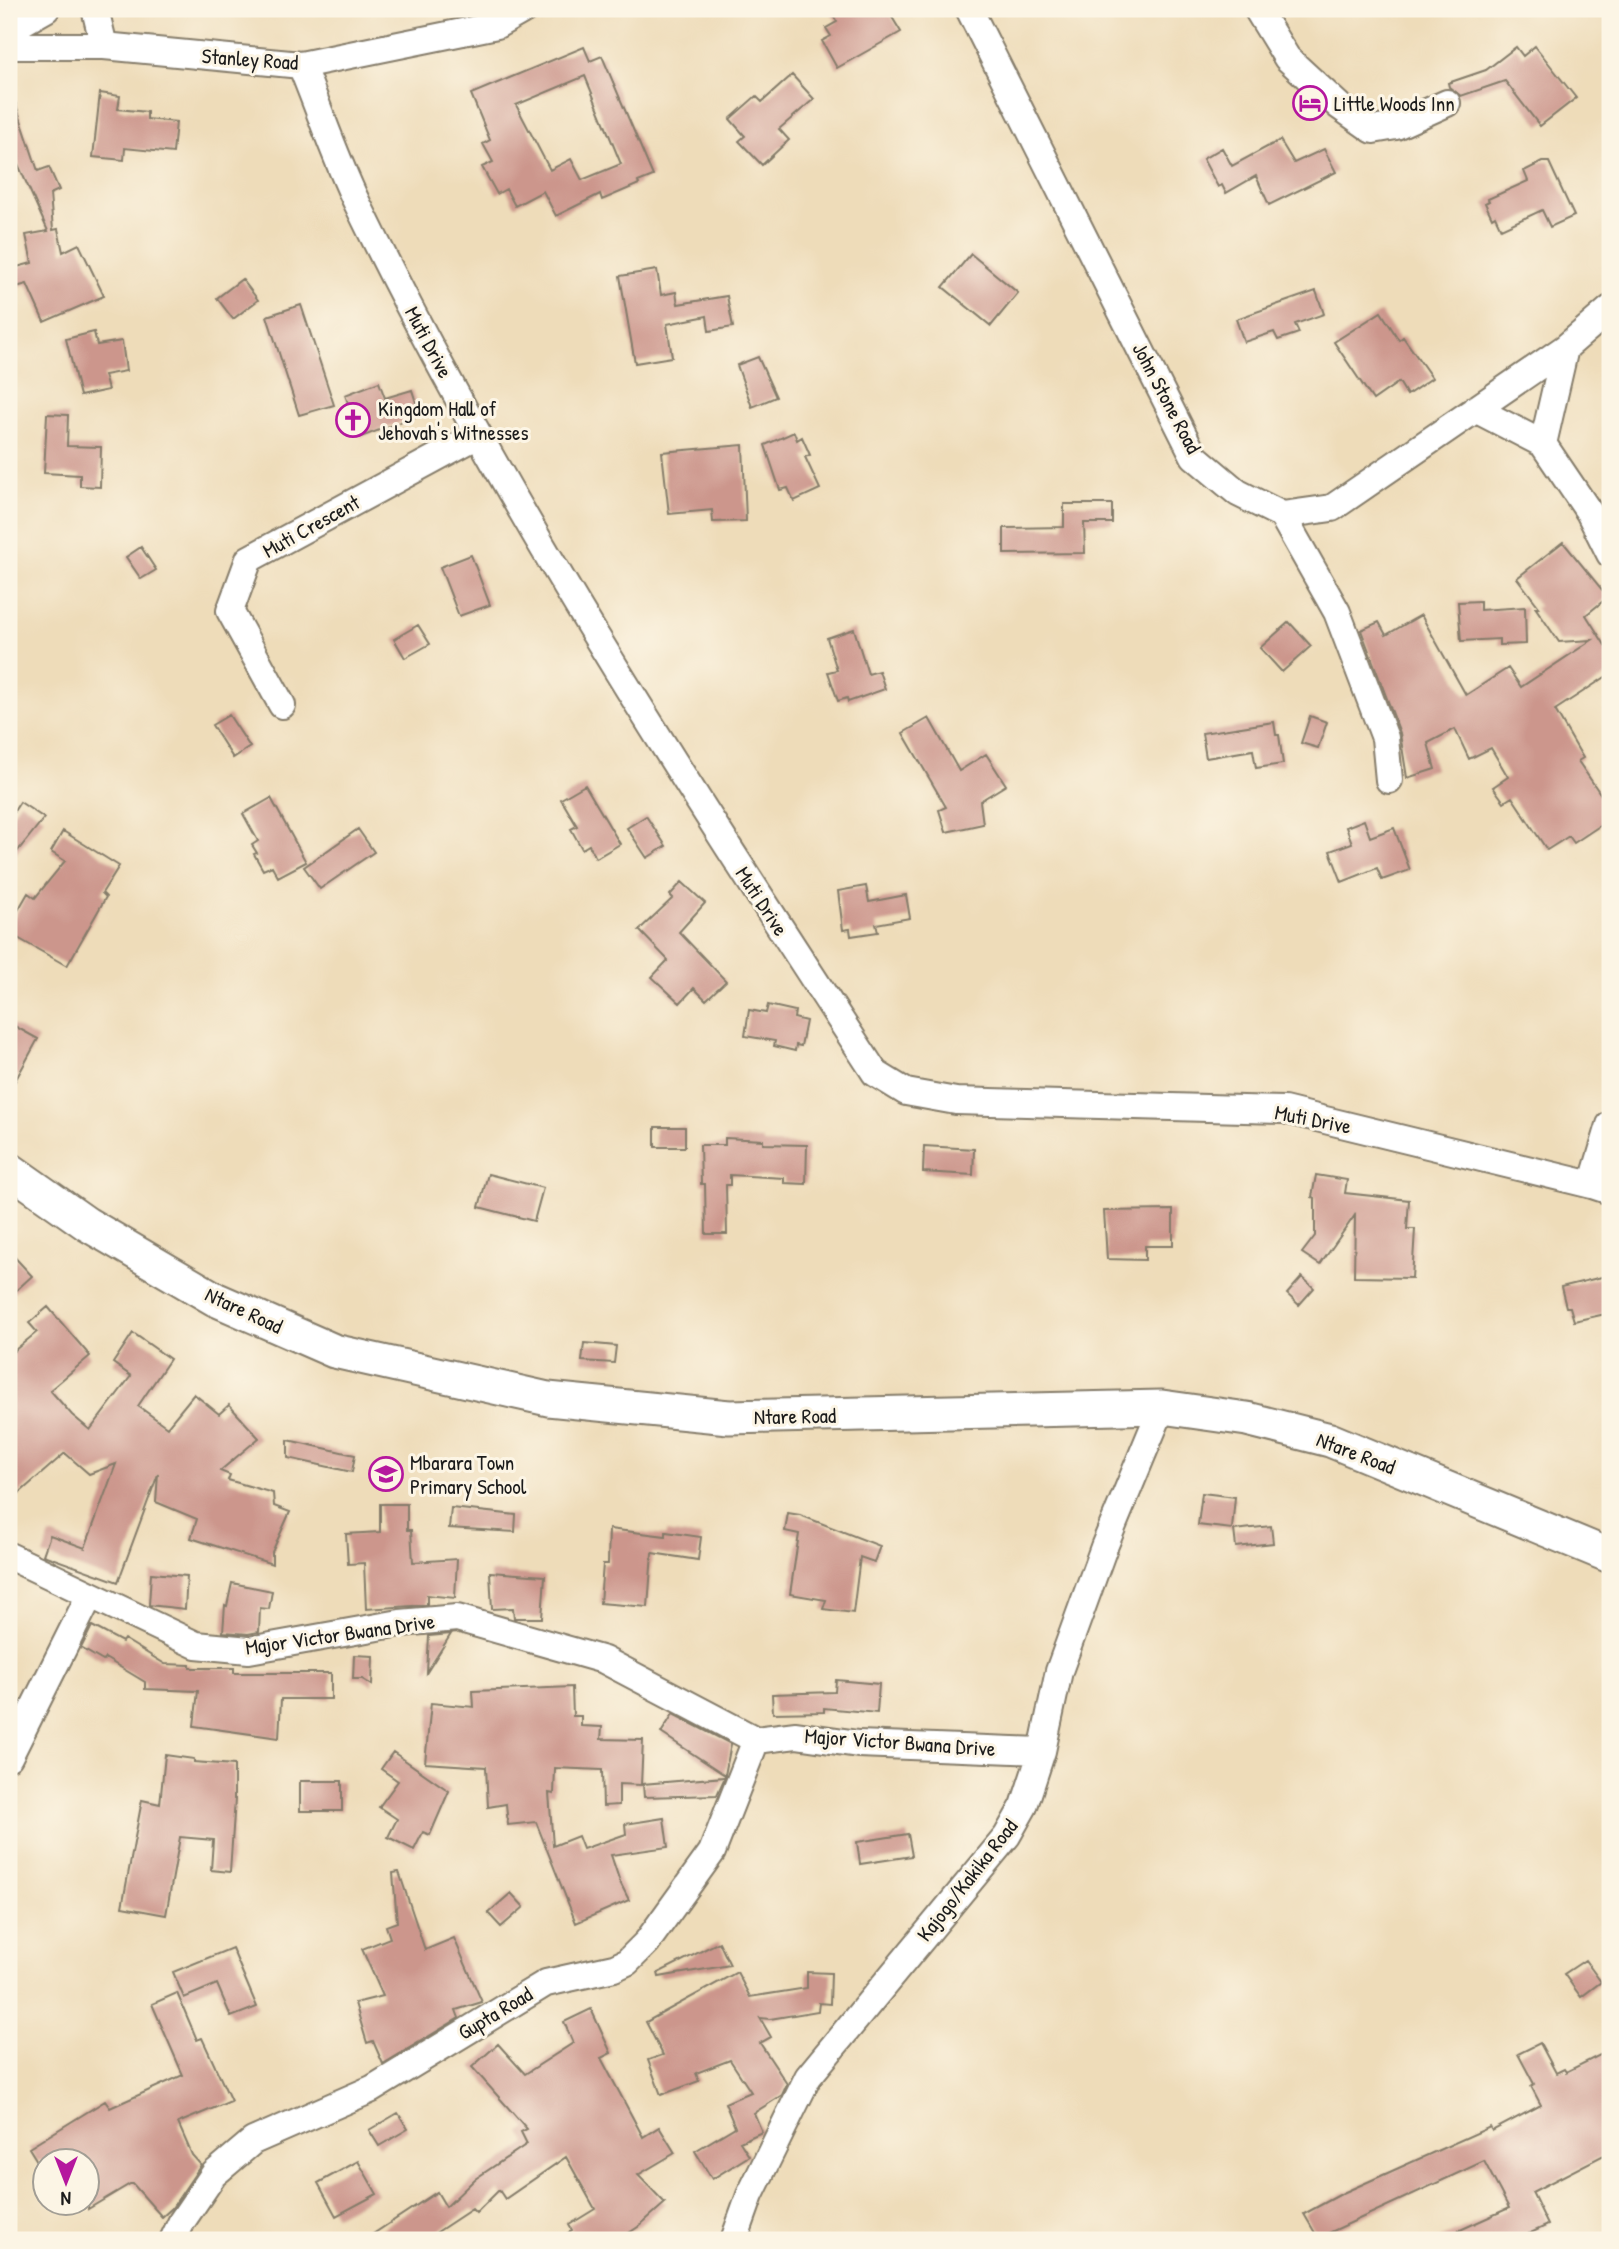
<svg xmlns="http://www.w3.org/2000/svg" width="1619" height="2249" font-family="'Patrick Hand',sans-serif">
<style>
.building{fill:#cc968c;fill-rule:evenodd}
.lines{fill:none;stroke-linecap:round;stroke-linejoin:round}
.minor-casing{stroke:#857c6a;stroke-width:30}
.major-casing{stroke:#857c6a;stroke-width:37}
.minor{stroke:#fff;stroke-width:26}
.major{stroke:#fff;stroke-width:33}
.labels{text-anchor:middle;dominant-baseline:central;stroke-width:6;stroke-linejoin:round;paint-order:stroke}
.street-label{font-size:21px;fill:#1c1c1c;stroke:#fcf5e5}
.poi-label{font-size:21px;fill:#1c1c1c;stroke:#fcf5e5;text-anchor:start}
</style>
<rect width="100%" height="100%" fill="#fcf5e5"/>
<filter id="ink" filterUnits="userSpaceOnUse"><feTurbulence type="fractalNoise" baseFrequency=".0143" numOctaves="2"/><feDisplacementMap in="SourceGraphic" scale="14" xChannelSelector="R" yChannelSelector="G"/><feConvolveMatrix kernelMatrix="1 2 1 2 8 2 1 2 1" color-interpolation-filters="sRGB"/></filter>
<filter id="wash" filterUnits="userSpaceOnUse"><feTurbulence type="fractalNoise" baseFrequency=".00686" numOctaves="4" result="noise"/><feDisplacementMap in="SourceGraphic" scale="28" xChannelSelector="R" yChannelSelector="G"/><feGaussianBlur stdDeviation="1.57" result="paint"/><feColorMatrix in="noise" values="0 0 0 0 0 0 0 0 0 0 0 0 0 0 0 0 0 1.4 0 .05"/><feComposite in="paint" operator="in"/></filter>
<g filter="url(#wash)">
<rect width="100%" height="100%" fill="#eedcb9"/>
<g id="blocks">
<!-- building -->
<path class="building" d="M829,9H887L901,32L837,68L822,41L831,36L826,28L837,22Z
M1535,46L1576,98L1540,126L1505,81L1461,96L1449,87L1448,83L1486,70L1516,47L1523,56Z
M584,47L590,61L602,56L653,176L638,182L639,184L602,200L600,194L556,216L543,191L515,206L506,189L497,194L482,167L493,162L483,144L490,140L471,94ZM585,76L621,164L582,180L571,159L550,170L516,105Z
M792,75L814,99L779,129L789,140L762,165L739,141L745,136L730,119L756,96L762,102Z
M9,93H12L38,171L49,167L59,190L50,194L53,230L58,229L63,252L79,244L104,296L44,322L27,284L9,289V269L32,263L26,235L48,231L13,153L9,154Z
M100,93L120,96L118,109L147,112V119L176,122L173,153L125,148L124,160L93,157Z
M1280,140L1294,163L1324,149L1336,172L1269,205L1256,176L1226,193L1222,185L1218,187L1203,159L1222,148L1232,166Z
M1542,162H1549L1574,216L1550,227L1542,210L1501,229L1495,216L1492,218L1485,203L1489,201L1488,199L1528,181L1524,171Z
M971,254L1018,293L991,326L943,287Z
M657,270L661,295L676,292L678,304L727,296L733,327L709,331L707,316L667,324L672,357L635,363L620,276Z
M242,279L258,300L233,319L217,298Z
M1316,291L1324,314L1295,324L1299,333L1278,340L1274,332L1244,342L1236,319Z
M301,305L334,405L299,415L267,316Z
M1381,312L1399,340L1403,337L1432,378L1407,395L1399,382L1373,400L1334,342Z
M94,332L97,345L122,341L126,371L104,375L108,390L80,396L66,339Z
M758,357L776,397L752,407L737,365Z
M379,382L385,398L412,390L420,415L361,437L345,395Z
M47,414L68,415L67,446L101,447L100,487L80,486V475L44,473Z
M794,432L797,440L802,437L810,455L805,457L820,489L794,501L788,488L780,490L765,445Z
M743,445L746,521L713,522L712,510L669,514L662,452Z
M1064,504H1112V523H1084L1085,553L1004,554V528L1064,527Z
M1563,542L1608,597L1586,615L1610,653V674L1555,710L1583,758L1578,761L1610,808V819L1574,843L1569,836L1547,850L1512,797L1504,802L1493,787L1508,777L1491,748L1469,759L1455,729L1428,743L1435,769L1407,778L1400,733L1361,630L1379,622L1386,635L1421,615L1466,695L1508,668L1521,687L1592,640L1559,642L1535,607H1539L1517,578Z
M141,547L156,570L141,579L126,557Z
M471,555L490,605L459,616L440,567Z
M1480,601V610L1525,607L1526,644L1499,645V639L1461,641L1458,602Z
M1289,622L1311,646L1282,672L1260,648Z
M418,625L430,644L405,658L394,639Z
M854,629L868,674L879,671L885,689L848,702L847,698L838,701L828,672L837,670L827,638Z
M229,715L250,747L233,758L212,725Z
M1310,716L1327,722L1318,748L1301,743Z
M929,718L959,771L986,754L1006,785L980,801L983,824L946,832L939,810L946,807L903,733Z
M1274,722L1276,735H1279L1283,764L1256,768L1253,750L1206,758L1202,733Z
M585,785L620,844L596,858L589,845L582,849L571,829L577,826L561,799Z
M271,798L306,862L278,877L272,866L263,870L254,854L257,853L252,845L258,841L243,814Z
M20,802L44,818L9,862V819Z
M646,816L666,846L647,858L627,828Z
M1364,820L1370,837L1394,828L1410,870L1382,880L1377,868L1342,882L1330,851L1352,843L1346,827Z
M358,829L374,852L320,889L304,867Z
M63,831L119,866L102,893L106,897L67,966L9,933V926L28,893L35,898L65,861L51,852Z
M682,882L705,903L679,932L726,981L706,1000L694,988L680,1003L652,977L668,960L639,930L673,898L670,895Z
M866,886L869,902L906,895L910,918L876,924L878,932L851,936L850,929L843,930L838,891Z
M768,1005L795,1011L794,1018L806,1021L801,1046L796,1045L795,1051L774,1046L775,1041L745,1036L749,1010L766,1013Z
M9,1023L38,1039L9,1092Z
M655,1127H685V1147H655Z
M725,1138L763,1140V1144L807,1145L806,1184L784,1183V1178L730,1175V1185H726L727,1234H706L705,1184H701L700,1145H725Z
M924,1146L974,1149L973,1175L923,1172Z
M488,1174L543,1188L534,1221L479,1207Z
M1316,1175L1347,1180L1345,1193L1409,1200L1407,1229H1415L1412,1278L1354,1277L1355,1215L1320,1265L1302,1253L1315,1236V1198L1312,1197Z
M1173,1210V1246H1145V1260L1107,1259L1104,1211Z
M9,1251L32,1276L9,1297Z
M1610,1275V1313L1574,1321L1570,1307H1566L1561,1287Z
M1302,1277L1314,1288L1299,1305L1287,1294Z
M48,1307L90,1356L50,1390L72,1415L90,1430L131,1376L113,1363L133,1333L170,1359L138,1406L167,1427L194,1394L219,1414L229,1405L259,1438L220,1471L230,1475L228,1480L273,1493L274,1506L290,1512L272,1552V1564L191,1538L197,1519L156,1502L158,1474L118,1582L43,1555L50,1535L85,1548L116,1464L89,1474L65,1453L9,1502V1355L37,1332L29,1323Z
M584,1343L616,1346L614,1363L582,1361Z
M288,1440L355,1455L352,1472L288,1458Z
M1202,1493L1235,1497L1232,1529L1198,1525Z
M380,1504H407V1530H411L413,1562L457,1559L455,1598L427,1595V1605L366,1609L364,1563L348,1564L346,1534L380,1532Z
M451,1508L516,1515L515,1532L449,1528Z
M788,1513L800,1515L880,1546L874,1562L860,1557L853,1613L823,1609L826,1600L790,1594L799,1534L785,1531Z
M1271,1526L1273,1543L1236,1547L1234,1530Z
M609,1529L666,1536V1532L701,1537L698,1560L652,1553L648,1607L600,1603L603,1564H608Z
M490,1572L545,1576L542,1618H514L513,1608L492,1609Z
M151,1573L187,1576L185,1609L149,1605Z
M232,1583L272,1591L269,1609L260,1608L259,1632L248,1634L223,1632L225,1605L227,1606Z
M92,1626L122,1642L124,1639L165,1664L190,1665V1668H234V1673H331V1699H281L279,1738L194,1726L198,1691L145,1689V1682L105,1658L103,1661L81,1648Z
M451,1634L427,1672L429,1636Z
M354,1655L373,1656L372,1685L362,1679H353Z
M836,1680L879,1684L877,1713L824,1708V1712L773,1713L772,1694L835,1692Z
M572,1687L573,1716H581V1726L602,1727L601,1739L643,1740L641,1785L619,1784V1805L603,1806L602,1770L555,1768L554,1794L549,1793L553,1846L578,1836L583,1849L626,1834L625,1824L664,1818L668,1847L611,1855L620,1882L629,1900L576,1923L536,1822L508,1825L506,1804L488,1807L486,1767L425,1763L431,1703L474,1707L473,1691Z
M673,1714L731,1744L725,1775L661,1733Z
M393,1752L449,1791L430,1835L423,1832L414,1850L388,1837L397,1819L379,1807L398,1781L381,1769Z
M165,1755L194,1759V1762L234,1765V1799H235L230,1872L211,1870L213,1840L180,1837L166,1915L122,1907L142,1800L160,1804Z
M725,1777L717,1795L644,1797L643,1784Z
M300,1781H342V1811H300Z
M908,1834L912,1856L860,1864L857,1842Z
M399,1872L425,1950L454,1938L482,2002L456,2010L459,2018L383,2064L373,2041L367,2043L355,2003L383,1996L362,1949L390,1938L386,1926L397,1922L393,1873Z
M511,1893L524,1907L501,1927L488,1913Z
M719,1942L730,1965L659,1977L658,1973Z
M232,1948L257,2007L231,2017L217,1984L184,1998L173,1972Z
M1585,1960L1601,1982L1581,1997L1564,1974Z
M737,1972L750,1997L807,1988V1972L831,1973L830,2004L819,2003L818,2011L770,2019L760,2018L771,2037L760,2043L787,2084L782,2095L754,2113L762,2132L740,2142L749,2156L712,2179L695,2151L735,2127L725,2103L751,2092L730,2060L696,2073L699,2081L661,2095L648,2060L663,2055L646,2022Z
M177,1993L197,2040L202,2038L231,2101L178,2123L192,2155L201,2165L172,2208L162,2217L133,2184H130L88,2209V2161H37L29,2148L105,2101L110,2108L183,2075L152,2004Z
M591,2009L611,2053L601,2058L643,2137L659,2127L675,2153L638,2175L665,2203L638,2227L618,2240H559L572,2230L569,2225L595,2209L566,2157L505,2199L499,2190L476,2213L472,2209L425,2240H364L437,2192L446,2207L475,2179L527,2144L521,2132L527,2129L472,2067L498,2044L525,2074L573,2043L564,2022Z
M1540,2043L1556,2073L1564,2069L1566,2072L1610,2050V2152L1532,2192L1548,2225L1515,2240H1438L1509,2208L1484,2161L1318,2238L1304,2214L1343,2193L1490,2127L1492,2131L1541,2105L1531,2086L1534,2084L1518,2054Z
M398,2113L408,2129L379,2146L369,2130Z
M358,2161L377,2194L336,2216L318,2183Z"/>
</g>
</g>
<g filter="url(#ink)">
<use href="#blocks" fill-opacity="0" stroke="#857c6a" stroke-width="2"/>
<g class="lines">
<!-- minor casing -->
<g class="minor-casing">
<path id="minor" d="M95,9L104,46
M969,9L1194,456L1238,493L1282,515L1332,508L1565,348L1610,309
M1257,9L1287,58L1339,106L1373,130L1396,126L1447,103
M9,30L46,9
M9,46H104L301,65L497,25L525,9
M301,65C320,111 336,160 358,205C505,508 691,791 875,1073L906,1092L956,1101L1284,1110L1592,1185L1610,1191
M1475,409L1543,444L1589,512L1610,554
M1543,444L1565,348
M1282,515L1337,612L1385,738L1389,780
M282,705L230,611L249,559L478,435
M1592,1185L1610,1125
M9,1556L196,1645L249,1650L400,1623L457,1618L604,1660L756,1740L796,1735L858,1744L1042,1751
M9,1757L90,1595
M173,2240L182,2221L214,2174L253,2141L372,2089L546,1983L614,1968L627,1962L647,1942L712,1852L756,1740
M734,2240L750,2195L808,2077L1007,1836L1024,1806L1042,1751L1059,1671L1104,1547L1162,1407"/>
</g>
<!-- major casing -->
<g class="major-casing">
<path id="major" d="M9,1169L87,1224L215,1299L334,1351L548,1399L729,1417L1162,1407L1247,1419L1330,1440L1610,1556"/>
</g>
<!-- minor -->
<use href="#minor" class="minor"/>
<!-- major -->
<use href="#major" class="major"/>
</g>
</g>
<!-- icons -->
<defs>
<g id="hotel-ring" transform="scale(1.75)"><circle r="9.5" fill="#fcf5e5" stroke="#b5179e" stroke-width="1.5"/><path d="M-6-4.5h1.5V1H6V5H4.5V3h-9V5H-6ZM-4 0a1.8 1.8 0 1 1 3.6 0ZM.5 0V-2.5h3Q6-2.5 6 0Z" fill="#b5179e"/></g>
<g id="church-ring" transform="scale(1.75)"><circle r="9.5" fill="#fcf5e5" stroke="#b5179e" stroke-width="1.5"/><path d="M-1.2-6h2.4v3.5h3.3v2.4h-3.3V6h-2.4V-.1h-3.3v-2.4h3.3Z" fill="#b5179e"/></g>
<g id="school-ring" transform="scale(1.75)"><circle r="9.5" fill="#fcf5e5" stroke="#b5179e" stroke-width="1.5"/><path d="M0-5L7-2L0 1L-7-2ZM-4 1L0 2.5L4 1V4Q0 6-4 4Z" fill="#b5179e"/></g>
</defs>
<g fill-rule="evenodd">
<use href="#hotel-ring" x="1310" y="103"/>
<use href="#church-ring" x="353" y="420"/>
<use href="#school-ring" x="386" y="1474"/>
</g>
<g class="labels">
<!-- street labels -->
<g class="street-label">
<text transform="translate(250 59) rotate(4)">Stanley Road</text>
<text transform="translate(429 342) rotate(62)">Muti Drive</text>
<text transform="translate(1167 398) rotate(62)">John Stone Road</text>
<text transform="translate(311 526) rotate(-29)">Muti Crescent</text>
<text transform="translate(762 901) rotate(57)">Muti Drive</text>
<text transform="translate(1313 1119) rotate(11)">Muti Drive</text>
<text transform="translate(244 1310) rotate(25)">Ntare Road</text>
<text transform="translate(795 1416) rotate(-1)">Ntare Road</text>
<text transform="translate(1356 1453) rotate(21)">Ntare Road</text>
<text transform="translate(340 1634) rotate(-8)">Major Victor Bwana Drive</text>
<text transform="translate(900 1742) rotate(4)">Major Victor Bwana Drive</text>
<text transform="translate(967 1880) rotate(-52)">Kajogo/Kakika Road</text>
<text transform="translate(495 2013) rotate(-31)">Gupta Road</text>
</g>
<!-- poi labels -->
<g class="poi-label">
<text x="1334" y="103">Little Woods Inn</text>
<text x="378" y="408">Kingdom Hall of<tspan x="378" dy="24">Jehovah's Witnesses</tspan></text>
<text x="410" y="1462">Mbarara Town<tspan x="410" dy="24">Primary School</tspan></text>
</g>
</g>
<!-- margin -->
<rect width="1619" height="2249" fill="none" stroke="#fcf5e5" stroke-width="35"/>
<!-- north arrow -->
<g transform="translate(66 2182) rotate(180)"><circle r="33" fill="#fcf5e5" stroke="#a29e95" stroke-width="2"/>
<path d="M0-5L12 26L0 18L-12 26Z" fill="#b5179e"/>
<text y="-10" font-size="19" font-weight="bold" text-anchor="middle" fill="#1c1c1c">N</text>
</g>
</svg>
